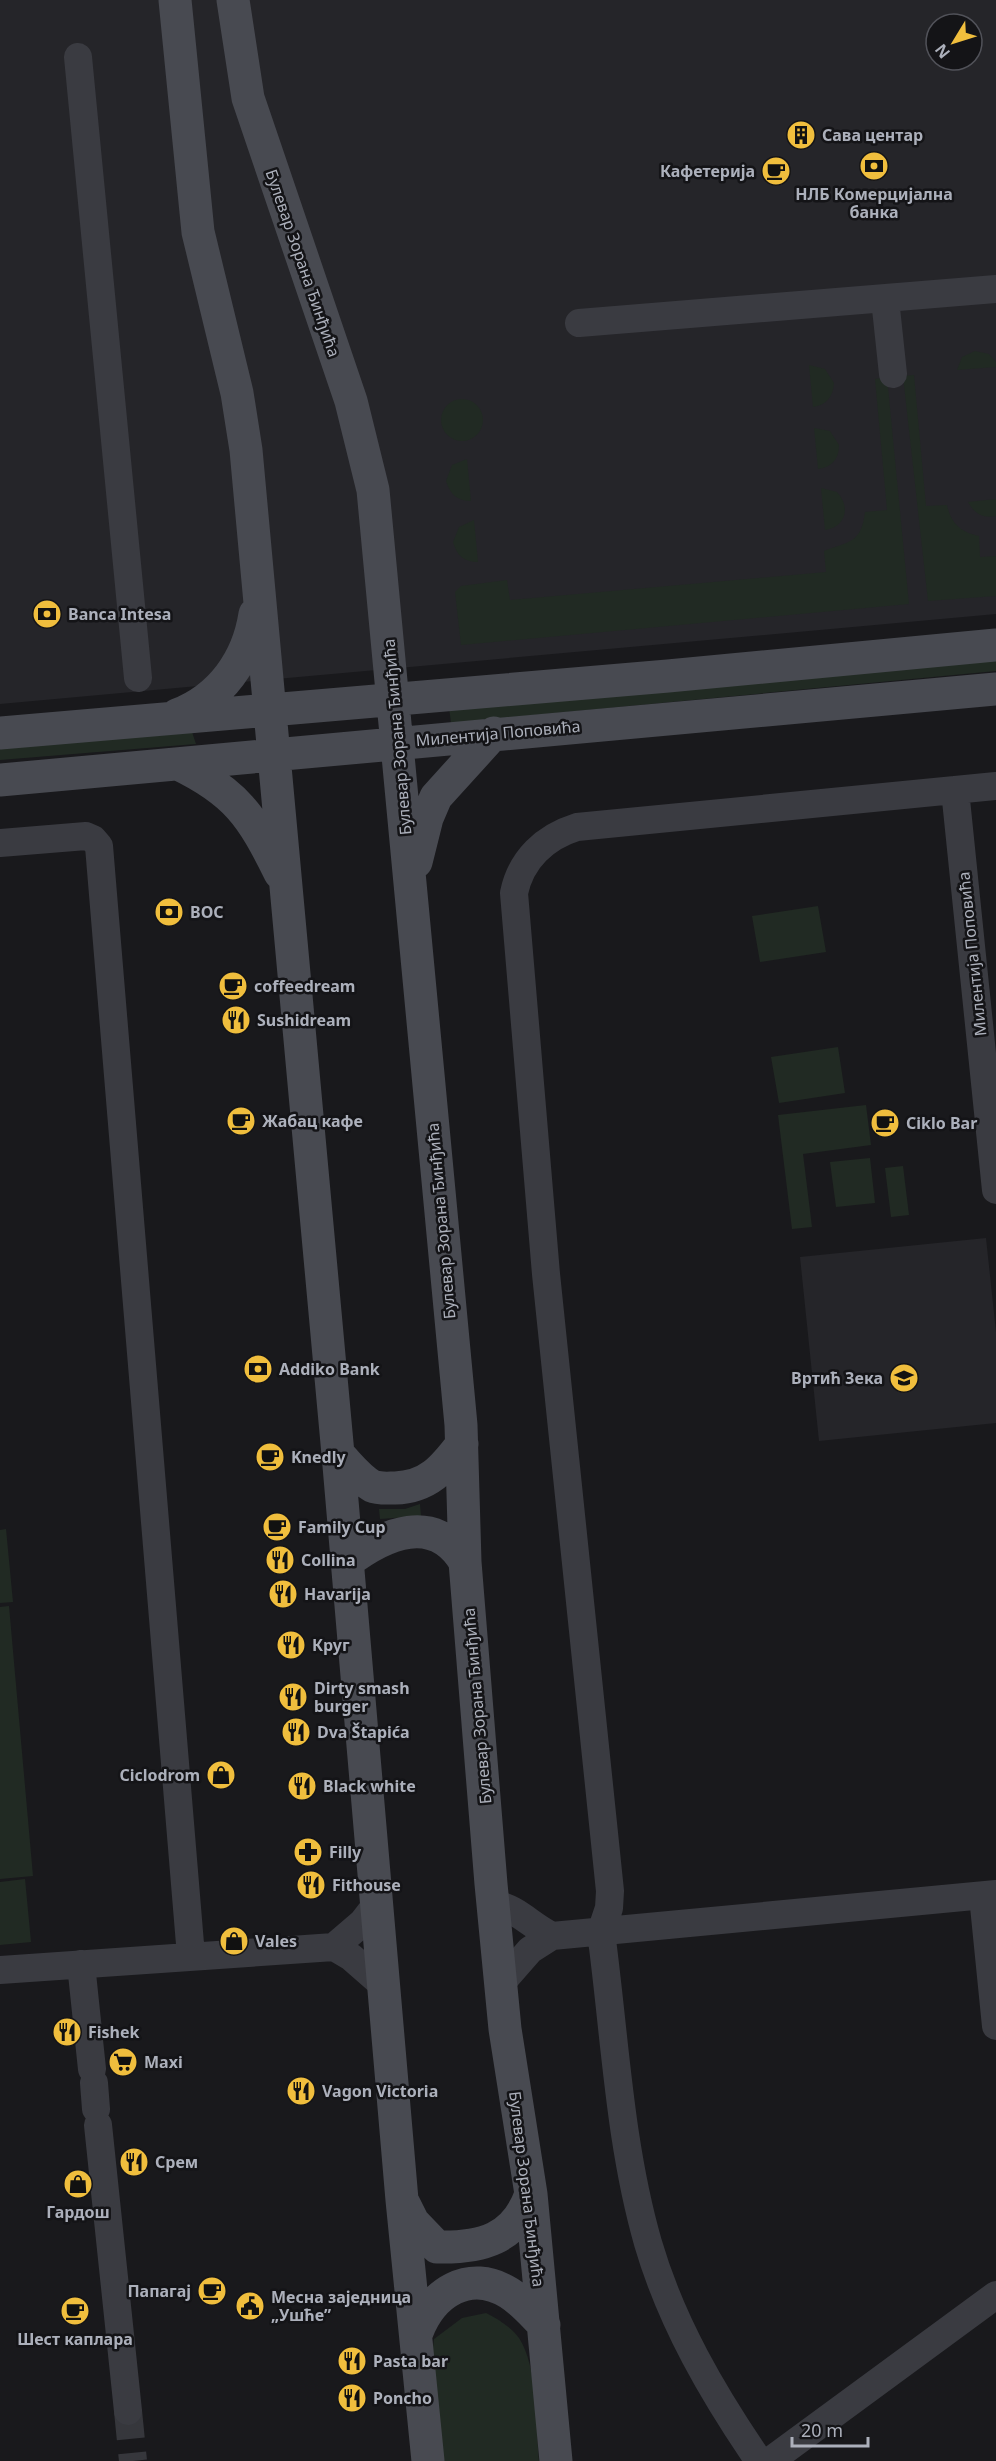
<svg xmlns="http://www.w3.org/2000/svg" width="996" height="2461" font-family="'Noto Sans',sans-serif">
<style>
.built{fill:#252529;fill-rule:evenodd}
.green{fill:#212a23}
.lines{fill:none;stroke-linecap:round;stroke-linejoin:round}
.street-tunnel{stroke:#36373c;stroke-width:28;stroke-dasharray:28 14;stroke-linecap:butt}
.street{stroke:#3a3b41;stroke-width:28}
.secondary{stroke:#484a51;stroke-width:33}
.labels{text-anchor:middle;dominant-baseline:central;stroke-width:5;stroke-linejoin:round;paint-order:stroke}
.poi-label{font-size:16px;font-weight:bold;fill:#acb0bb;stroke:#141417;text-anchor:start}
.street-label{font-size:16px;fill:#acb0bb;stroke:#141417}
</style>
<rect width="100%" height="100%" fill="#19191c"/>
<!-- built -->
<path class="built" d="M0,0H996V614L0,704ZM936,24H972V60H936Z
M986,1238L996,1332V1423L819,1441L800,1257Z"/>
<!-- green -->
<path class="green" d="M975,351L989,354L996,362V367L957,370L962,357Z
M809,365L825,369L834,383C833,397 826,405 813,407Z
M914,375L926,506L947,505C951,523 960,532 979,536L980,557L996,556V596L928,601L903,376Z
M887,377L909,604L461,645L455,592L461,586L507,580L510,600L826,572L824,551C849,541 861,544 865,512L887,510L875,379Z
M441 420a21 21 0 1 1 42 0a21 21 0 1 1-42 0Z
M814,428L830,431L839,445C839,459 832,467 818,469Z
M467,459L471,501C457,501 450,494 446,481L452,465Z
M821,488L837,492C851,507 846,527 825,530Z
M996,499V516C983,519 974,513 968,502Z
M474,520L478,562C464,562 457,556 453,542L459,527Z
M996,656V671L451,723L449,707Z
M191,729L196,744L0,760V744Z
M818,906L826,952L760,962L752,916Z
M838,1047L845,1093L779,1103L771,1057Z
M866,1105L871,1145L803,1154L812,1227L792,1229L778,1115Z
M870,1158L875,1203L836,1207L830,1162Z
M903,1166L909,1215L891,1217L885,1168Z
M420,1504L421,1516L380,1519L379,1509H405Z
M6,1529L13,1602L0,1603V1530Z
M9,1606L33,1876L0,1879V1607Z
M25,1879L31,1942L0,1945V1882Z
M486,2313C498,2319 511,2327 519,2338C538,2367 536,2426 539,2461H437L429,2382L434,2339L462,2318Z"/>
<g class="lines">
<!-- street-tunnel -->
<path class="street-tunnel" d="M128,2411L133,2461"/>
<!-- street -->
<path class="street" d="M78,57L138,678
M885,299L893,374
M579,323L996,289
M955,790L996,1190
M0,843L86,836L93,839L99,846L191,1956
M983,1896L996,2026
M494,1904C517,1908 530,1925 552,1936
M334,1947L362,1923L376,1905
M81,1964L92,2069
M0,1970L334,1947L351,1957L383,1985
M502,1982L530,1950L552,1936L996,1894
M94,2083L96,2109
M98,2125L128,2411
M759,2461C713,2394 671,2322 648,2243C619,2142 615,2036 601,1932L609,1908L610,1891L546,1274L514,893C521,859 545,837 577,827L996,786
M770,2461L996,2295"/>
<!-- secondary -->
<path class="secondary" d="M175,0L198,232L237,393L246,450L338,1454L402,2200L428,2461
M233,0L248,98L351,401L373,490L461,1425L465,1562L491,1884L505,2029L531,2194L556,2461
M177,715C221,698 248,660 255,614
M0,733L668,676L996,645
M178,764C236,792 252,816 280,873
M0,780L996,689
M416,862L427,818L436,797L494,733
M338,1454C349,1465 358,1478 372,1486C379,1489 388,1488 395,1488C428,1487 443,1469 462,1444
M347,1562C384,1534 435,1511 465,1562
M404,2204L413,2222L437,2247C481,2248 515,2240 531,2194
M417,2332C432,2293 469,2268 509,2293C522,2301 533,2314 544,2325"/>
</g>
<!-- icons -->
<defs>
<g id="building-disc" transform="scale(1.5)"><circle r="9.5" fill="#f0be3d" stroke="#141417"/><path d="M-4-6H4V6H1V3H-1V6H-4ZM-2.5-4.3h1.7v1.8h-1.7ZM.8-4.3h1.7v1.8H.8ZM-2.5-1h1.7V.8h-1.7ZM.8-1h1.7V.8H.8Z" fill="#111"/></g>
<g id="bank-disc" transform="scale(1.5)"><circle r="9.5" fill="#f0be3d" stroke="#141417"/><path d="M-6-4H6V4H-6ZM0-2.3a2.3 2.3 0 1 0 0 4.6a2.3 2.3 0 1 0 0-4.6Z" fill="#111"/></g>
<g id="cafe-disc" transform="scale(1.5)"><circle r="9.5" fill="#f0be3d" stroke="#141417"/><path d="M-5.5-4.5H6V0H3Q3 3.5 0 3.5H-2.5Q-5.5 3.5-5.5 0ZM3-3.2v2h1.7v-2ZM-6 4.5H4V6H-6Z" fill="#111"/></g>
<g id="restaurant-disc" transform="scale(1.5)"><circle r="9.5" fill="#f0be3d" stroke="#141417"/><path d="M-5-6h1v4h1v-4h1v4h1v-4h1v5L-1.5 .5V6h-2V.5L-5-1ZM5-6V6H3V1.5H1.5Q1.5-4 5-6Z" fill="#111"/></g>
<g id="school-disc" transform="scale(1.5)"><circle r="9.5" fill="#f0be3d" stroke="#141417"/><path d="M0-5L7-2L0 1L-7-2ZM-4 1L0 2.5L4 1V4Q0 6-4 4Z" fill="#111"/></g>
<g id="shop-disc" transform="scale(1.5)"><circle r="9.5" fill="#f0be3d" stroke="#141417"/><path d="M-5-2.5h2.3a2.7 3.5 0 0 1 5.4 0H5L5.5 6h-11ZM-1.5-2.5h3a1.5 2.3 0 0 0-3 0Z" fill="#111"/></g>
<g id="pharmacy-disc" transform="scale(1.5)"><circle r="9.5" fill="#f0be3d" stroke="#141417"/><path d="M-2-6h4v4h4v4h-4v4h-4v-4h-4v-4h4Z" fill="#111"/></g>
<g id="supermarket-disc" transform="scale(1.5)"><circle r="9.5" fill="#f0be3d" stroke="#141417"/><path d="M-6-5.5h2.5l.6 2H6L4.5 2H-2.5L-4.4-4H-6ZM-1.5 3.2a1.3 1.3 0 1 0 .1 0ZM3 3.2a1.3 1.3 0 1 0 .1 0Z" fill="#111"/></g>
<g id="civic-disc" transform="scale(1.5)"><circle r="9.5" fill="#f0be3d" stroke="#141417"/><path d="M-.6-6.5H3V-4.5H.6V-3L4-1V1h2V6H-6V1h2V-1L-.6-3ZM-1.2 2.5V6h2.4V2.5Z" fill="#111"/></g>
</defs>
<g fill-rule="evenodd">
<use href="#building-disc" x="801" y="135"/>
<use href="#bank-disc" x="874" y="166"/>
<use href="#cafe-disc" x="776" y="171"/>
<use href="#bank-disc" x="47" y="614"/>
<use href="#bank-disc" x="169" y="912"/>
<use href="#cafe-disc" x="233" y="986"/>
<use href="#restaurant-disc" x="236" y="1020"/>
<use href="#cafe-disc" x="241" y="1121"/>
<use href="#cafe-disc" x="885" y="1123"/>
<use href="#bank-disc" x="258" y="1369"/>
<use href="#school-disc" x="904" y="1378"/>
<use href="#cafe-disc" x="270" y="1457"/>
<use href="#cafe-disc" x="277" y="1527"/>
<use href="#restaurant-disc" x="280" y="1560"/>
<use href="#restaurant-disc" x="283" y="1594"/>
<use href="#restaurant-disc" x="291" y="1645"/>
<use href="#restaurant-disc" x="293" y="1697"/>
<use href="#restaurant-disc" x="296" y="1732"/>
<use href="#shop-disc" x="221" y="1775"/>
<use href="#restaurant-disc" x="302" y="1786"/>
<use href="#pharmacy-disc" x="308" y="1852"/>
<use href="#restaurant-disc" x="311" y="1885"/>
<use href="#shop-disc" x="234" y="1941"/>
<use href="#restaurant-disc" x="67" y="2032"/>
<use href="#supermarket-disc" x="123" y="2062"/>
<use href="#restaurant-disc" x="301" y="2091"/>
<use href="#restaurant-disc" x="134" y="2162"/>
<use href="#shop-disc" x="78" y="2184"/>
<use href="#cafe-disc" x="212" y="2291"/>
<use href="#civic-disc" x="250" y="2306"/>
<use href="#cafe-disc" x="75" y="2311"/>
<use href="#restaurant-disc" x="352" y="2361"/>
<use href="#restaurant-disc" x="352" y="2398"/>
</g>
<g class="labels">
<!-- poi labels -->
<g class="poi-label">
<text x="822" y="135">Сава центар</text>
<text x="755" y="171" text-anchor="end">Кафетерија</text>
<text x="874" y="194" text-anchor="middle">НЛБ Комерцијална<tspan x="874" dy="18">банка</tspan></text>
<text x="68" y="614">Banca Intesa</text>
<text x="190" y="912">BOC</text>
<text x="254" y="986">coffeedream</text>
<text x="257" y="1020">Sushidream</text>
<text x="262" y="1121">Жабац кафе</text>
<text x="906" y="1123">Ciklo Bar</text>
<text x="279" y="1369">Addiko Bank</text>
<text x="883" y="1378" text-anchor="end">Вртић Зека</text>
<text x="291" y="1457">Knedly</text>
<text x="298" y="1527">Family Cup</text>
<text x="301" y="1560">Collina</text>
<text x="304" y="1594">Havarija</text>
<text x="312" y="1645">Круг</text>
<text x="314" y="1688">Dirty smash<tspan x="314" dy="18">burger</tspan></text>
<text x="317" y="1732">Dva Štapića</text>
<text x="200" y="1775" text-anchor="end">Ciclodrom</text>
<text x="323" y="1786">Black white</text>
<text x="329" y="1852">Filly</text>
<text x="332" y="1885">Fithouse</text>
<text x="255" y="1941">Vales</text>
<text x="88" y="2032">Fishek</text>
<text x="144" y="2062">Maxi</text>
<text x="322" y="2091">Vagon Victoria</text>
<text x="155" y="2162">Срем</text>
<text x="78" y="2212" text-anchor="middle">Гардош</text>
<text x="191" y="2291" text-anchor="end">Папагај</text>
<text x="271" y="2297">Месна заједница<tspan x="271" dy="18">„Ушће”</tspan></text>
<text x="75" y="2339" text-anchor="middle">Шест каплара</text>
<text x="373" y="2361">Pasta bar</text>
<text x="373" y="2398">Poncho</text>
</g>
<!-- street labels -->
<g class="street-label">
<text transform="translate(303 263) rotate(71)">Булевар Зорана Ђинђића</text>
<text transform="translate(498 733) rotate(-5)">Милентија Поповића</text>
<text transform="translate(397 737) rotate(-95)">Булевар Зорана Ђинђића</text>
<text transform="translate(972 954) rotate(-96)">Милентија Поповића</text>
<text transform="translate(441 1221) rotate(-95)">Булевар Зорана Ђинђића</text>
<text transform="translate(477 1706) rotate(-95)">Булевар Зорана Ђинђића</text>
<text transform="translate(527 2189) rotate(83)">Булевар Зорана Ђинђића</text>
</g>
</g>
<!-- north arrow -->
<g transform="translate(954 42) rotate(232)"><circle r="28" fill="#141417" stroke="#515259" stroke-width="1.5"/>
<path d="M0-4.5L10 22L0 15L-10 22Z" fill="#f0be3d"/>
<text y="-9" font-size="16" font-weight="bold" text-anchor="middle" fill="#acb0bb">N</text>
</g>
<!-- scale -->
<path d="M792 2437v9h76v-9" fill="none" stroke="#acb0bb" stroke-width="3"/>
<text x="801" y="2437" font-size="18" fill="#acb0bb" stroke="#141417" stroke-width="4.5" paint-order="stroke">20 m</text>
</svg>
